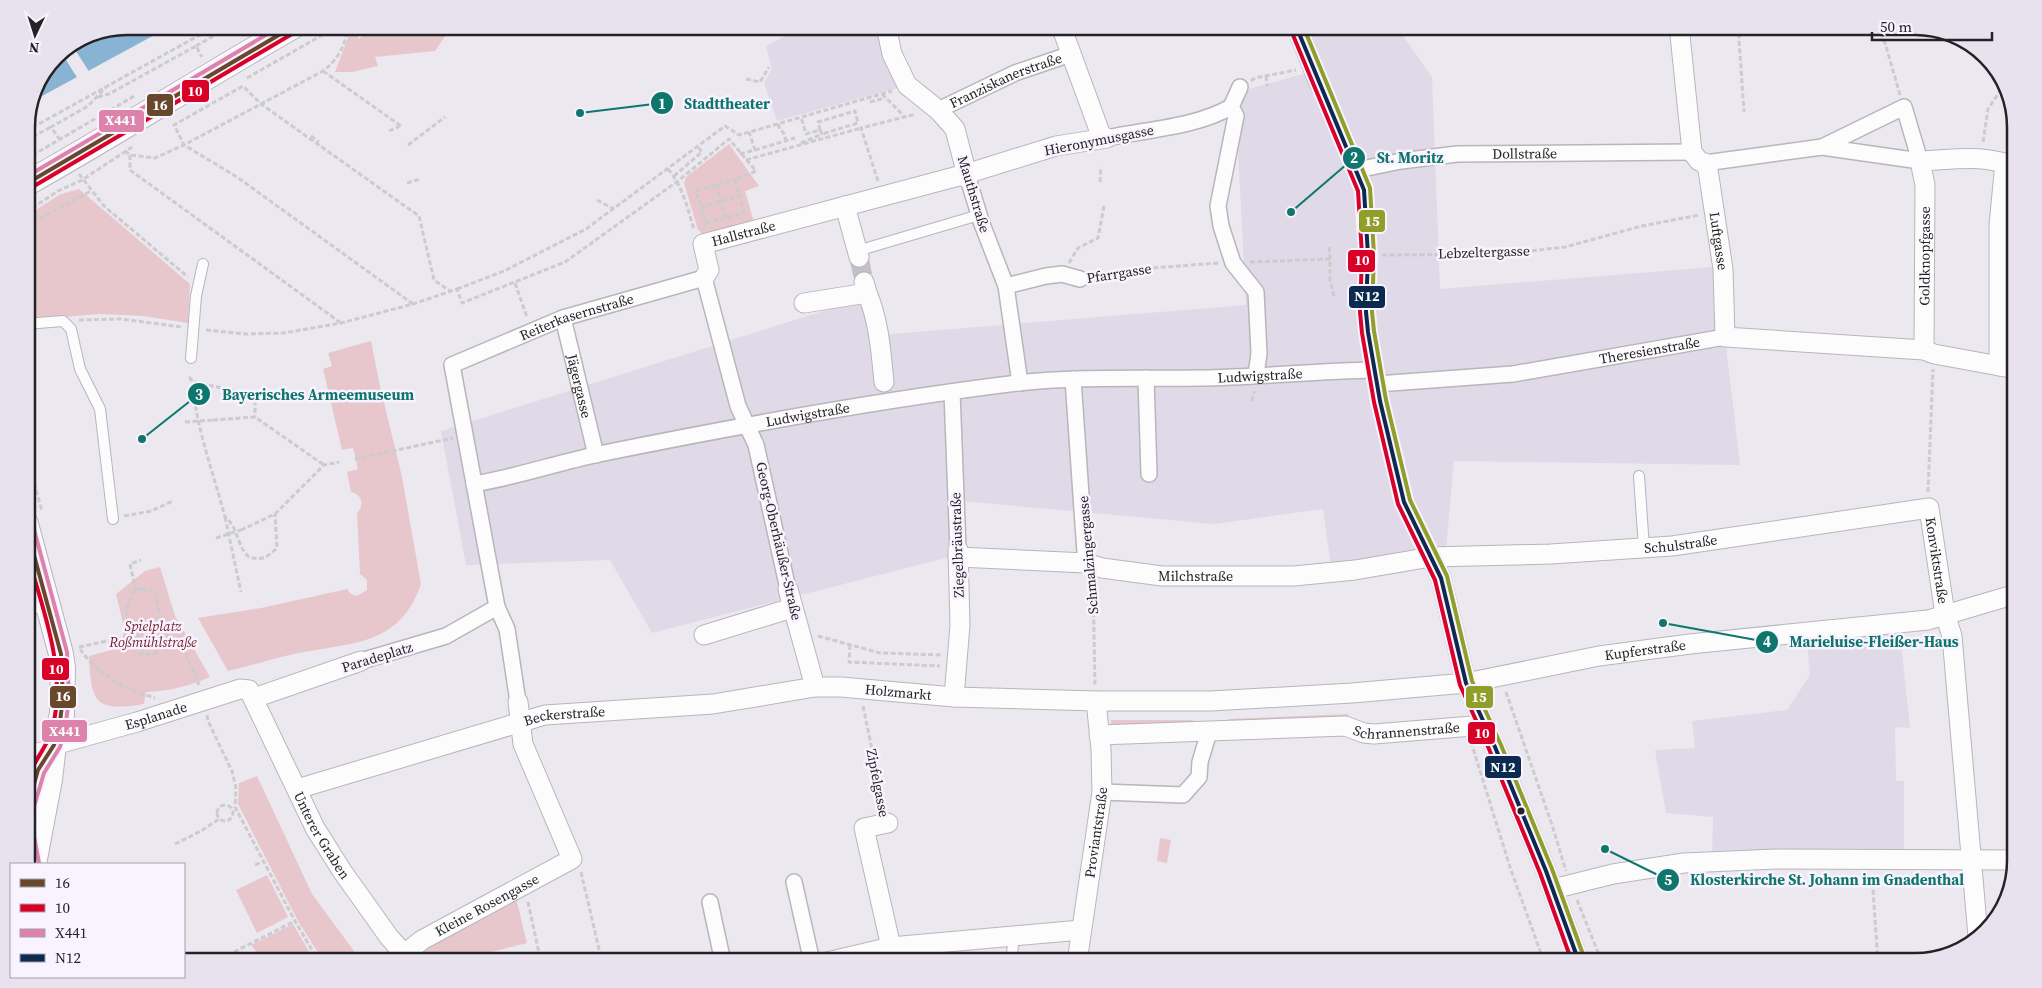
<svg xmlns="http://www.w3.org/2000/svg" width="2042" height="988" font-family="'Source Serif 4',serif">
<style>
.built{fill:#e0d9e7}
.green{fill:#e7c7cc}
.water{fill:#89b3d3}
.pier{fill:#ece8f0}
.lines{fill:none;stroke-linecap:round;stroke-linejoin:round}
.minor-tunnel{stroke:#c4c0c8;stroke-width:19;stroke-dasharray:19 9;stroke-linecap:butt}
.service-casing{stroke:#b8b5bb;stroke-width:12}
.pedestrian-casing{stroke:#b8b5bb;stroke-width:18}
.minor-casing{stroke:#b8b5bb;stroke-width:21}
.tertiary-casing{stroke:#b8b5bb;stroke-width:26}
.path{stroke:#cccbce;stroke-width:3;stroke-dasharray:5 2.5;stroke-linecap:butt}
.service{stroke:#fcfcfd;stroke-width:10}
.pedestrian{stroke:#fcfcfd;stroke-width:15}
.minor{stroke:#fcfcfd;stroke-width:19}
.tertiary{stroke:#fcfcfd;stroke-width:24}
.path-bridge{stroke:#cccbce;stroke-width:3;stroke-dasharray:5 2.5;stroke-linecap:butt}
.bus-1-casing{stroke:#f8f3fe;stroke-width:8}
.bus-2-casing{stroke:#f8f3fe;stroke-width:8}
.bus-3-casing{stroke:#f8f3fe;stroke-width:8}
.bus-4-casing{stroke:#f8f3fe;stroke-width:8}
.bus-5-casing{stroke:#f8f3fe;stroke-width:8}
.bus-1{stroke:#68482a;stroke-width:4}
.bus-2{stroke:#d80128;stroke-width:4}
.bus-3{stroke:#dd82aa;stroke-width:4}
.bus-4{stroke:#0c294f;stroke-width:4}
.bus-5{stroke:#8f9f2a;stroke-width:4}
.bus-dot{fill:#252227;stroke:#f8f3fe;stroke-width:2}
.labels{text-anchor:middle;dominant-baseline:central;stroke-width:5;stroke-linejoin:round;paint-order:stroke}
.street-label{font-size:14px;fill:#252227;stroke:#f8f3fe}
.park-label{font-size:14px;font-style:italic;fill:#721c2b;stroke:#f8f3fe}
.rim{fill:none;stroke:#252227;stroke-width:2.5}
.leader{fill:none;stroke:#0f766e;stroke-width:2}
.callout-dot{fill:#0f766e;stroke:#f8f3fe;stroke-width:2}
.mark-label{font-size:15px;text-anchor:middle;font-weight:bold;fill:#fff}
.callout-label{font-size:15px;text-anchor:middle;font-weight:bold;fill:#0f766e;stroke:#f8f3fe;stroke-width:5;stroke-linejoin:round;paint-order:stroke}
.line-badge{stroke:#f8f3fe;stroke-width:2}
.badge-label{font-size:14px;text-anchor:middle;font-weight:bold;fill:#fff}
</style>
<rect width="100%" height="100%" fill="#ece8f0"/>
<!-- built -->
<path class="built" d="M804,26H875L886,64L897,88L777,121L764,83L772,69L766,46Z
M1300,26H1396L1432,77L1440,289L1726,266L1725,337L1740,465L1454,461L1446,549L1331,567L1323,509L1214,524L962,501L965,553L652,633L610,560L466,565L441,431L865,298L879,335L1246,305L1235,93L1313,71Z
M1900,634L1910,728L1895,727L1896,781H1904V851L1712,854L1713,817L1666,813L1655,750L1695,748L1692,721L1787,710L1810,675L1807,643Z"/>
<!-- green -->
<path class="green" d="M372,26H452L435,51L375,57L378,66L352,72H335L351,30H355L359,39Z
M729,144L759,186L745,191L755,226L707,237L698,230L684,183L686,177Z
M79,189L190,284L188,323L143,316L99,314L26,320V216L61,194Z
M371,341L380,386L402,477L421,584C401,641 362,642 310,651C283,655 255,665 228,671L198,618L261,608L347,589L351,594L357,596L367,590V580L360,574L357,513C365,504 362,495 351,492L347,472L358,469L353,448L342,450L323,369L332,366L328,353Z
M160,567L175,616L210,677C189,686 170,691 146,692L144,704C94,713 91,701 89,656L122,647L124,627L116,594L145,571Z
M1348,714L1349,721L1230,726L1229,719Z
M1111,720H1193L1192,728H1111Z
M257,776L312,894L362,962H324L298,921L238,804L239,783Z
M1160,838L1171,840L1167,863L1157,861Z
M267,875L288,917L257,933L236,890Z
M516,898L527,943L452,962H424L415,952Z
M293,924L315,962H264L251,945Z"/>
<!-- water -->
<path class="water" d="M127,26H171L31,102L34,88L56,56L89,34Z"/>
<!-- pier -->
<path class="pier" d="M72,45L90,73L78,79L61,52Z"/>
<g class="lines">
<!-- minor-tunnel -->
<path class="minor-tunnel" d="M859,257L864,282"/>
<!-- service casing -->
<g class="service-casing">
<path id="service" d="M857,251L979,215
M26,324L63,321L71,329L80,369L100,409L113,519
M191,358L196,296L203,264
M1639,476L1644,548
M26,610L47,606
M30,750L53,745
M1011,962L1014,936"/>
</g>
<!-- pedestrian casing -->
<g class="pedestrian-casing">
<g id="pedestrian">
<path d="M1320,85L1334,120L1357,170L1364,190L1368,255L1366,312L1377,384L1404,502L1431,557"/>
<path d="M1231,107L1236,116L1218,206L1221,226L1233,263L1256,292L1259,353L1256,375"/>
<path d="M1231,107L1240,87"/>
<path id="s1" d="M938,110L1015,73L1065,56"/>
<path d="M1107,138C1148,129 1193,128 1231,107"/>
<path d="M1705,163L1822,147L1920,161L1904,107L1822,147"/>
<path id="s2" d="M1357,170L1401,161L1457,154L1692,152"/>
<path d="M968,179L982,224L1006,286L1020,383"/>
<path d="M1006,286L1046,276L1062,274L1080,279"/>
<path id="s3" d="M563,318L596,455"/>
<path d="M1146,378L1149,474"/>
<path d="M1073,379L1085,553"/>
<path id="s4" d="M1377,384L1513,374L1725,337"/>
<path d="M952,392L958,550"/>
<path id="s5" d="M474,484C516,477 557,463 599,454C737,426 877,400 1018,383C1078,376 1140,379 1201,378C1259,377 1316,371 1374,370"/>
<path d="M361,661L446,636L497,607"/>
<path id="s6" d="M518,702L507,629L497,607L452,365L563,318L704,278L738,406L756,445L788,589"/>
<path d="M1102,792L1183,795L1199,777L1200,762L1209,732"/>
<path d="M794,882L812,962"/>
<path d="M710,902L723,962"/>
</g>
</g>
<!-- minor casing -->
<g class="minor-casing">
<g id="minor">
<path d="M886,26L892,54L907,85L938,110L955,129L968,179"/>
<path d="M1061,26L1102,138"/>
<path d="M1296,26L1320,85"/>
<path id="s7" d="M1682,26L1680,35L1692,152L1699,161L1705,163L1708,170L1723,269L1725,337L1924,350L1934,354L2016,369"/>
<path d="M845,206L859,257"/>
<path id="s8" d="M704,278L709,270L703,244L966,174L1056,146L1107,138"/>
<path d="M867,293C879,321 881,352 884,382"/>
<path d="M804,303L867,293L864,282"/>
<path id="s9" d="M1924,350L1925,185L1920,161C1952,160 1986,153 2016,168"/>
<path d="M1999,366V225L2005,163"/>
<path id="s10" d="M958,557L1086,563L1102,568L1162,576H1294L1355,570L1431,557L1551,554L1672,546L1929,508L1945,614L1952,636L1978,936"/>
<path d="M1431,557L1441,578L1466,683L1495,747L1546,871L1579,962"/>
<path d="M788,589L815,687"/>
<path d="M704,635L792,608"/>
<path d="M954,697L960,625L958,550"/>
<path d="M254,698L361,661"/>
<path id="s11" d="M1099,735L1345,726L1364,733L1374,734L1485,725"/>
<path id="s12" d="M54,745L137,722L240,689L249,690L315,828L342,871L389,937L411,962"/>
<path id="s13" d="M297,789L545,715L713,704L815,687H841L954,697L1096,701H1211L1352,693L1466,683L1599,656L1690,644L1928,620L2016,594"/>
<path d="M888,823L864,828L891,947"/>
<path d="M1553,889L1613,874L1684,863L1776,859L2016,860"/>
<path id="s14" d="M403,955L422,940L572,859L523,744L518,702"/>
<path d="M827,962L891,947L1081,930"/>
<path id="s15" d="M1077,962L1102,792L1101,749L1096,701"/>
</g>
</g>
<!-- tertiary casing -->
<g class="tertiary-casing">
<path id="tertiary" d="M26,184C117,133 204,77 294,26
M26,524L61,654L63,668L62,714L54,745L50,779L34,864
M28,839C23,812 30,782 45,759"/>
</g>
<!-- path -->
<path class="path" d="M1740,26L1739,40L1744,112
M1878,26L1886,46L1900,95
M196,46L231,26
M323,71L401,126
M1266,76L1267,86
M247,78L338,26
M746,79L760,82L769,67
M1251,81L1255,78L1296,70
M882,94L904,116
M98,97L109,94L196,46L202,57
M870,102L885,98
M778,124L780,130L783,132L786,140
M820,130L818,122L855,111L858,123L822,134
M26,131L216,26
M389,131L400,126
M311,136L319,142
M26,140L51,127
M60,140L51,127L88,106L106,87
M1983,142L1988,109L2004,85
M801,143L822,134L820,130L806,134L801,117
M408,145L445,117
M755,150L795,138
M125,151L130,155L155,158L184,145L323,71C338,60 346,44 348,26
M740,154L755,150L749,132
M130,155V170L341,323
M26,159L136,95
M746,160L861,128
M668,169C683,187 688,209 694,230
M79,174L104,206L188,277
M674,176L702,152L697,146
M878,181L861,128L916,114
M1100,182L1101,167
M407,183L420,179
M716,185L726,218
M597,200L614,209
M701,207L740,196
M26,212L58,191L82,180L132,147
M706,223L744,213
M26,226L91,191
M704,226L706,224L696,191L735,180
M1329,247L1330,259
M1382,255L1504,254L1565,247L1642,226L1699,215
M1250,262L1330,259V280L1334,296
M1069,263L1078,248L1098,238L1104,206
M1094,277L1152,268L1219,263
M515,283L527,317
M457,289L504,271L586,229L725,126L739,135L892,91
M413,304L237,177L184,145L174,125L243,86L261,104L419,216L434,280L450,291
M79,320L121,319L182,327
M206,330L245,334L284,333L341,323L413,304L457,289L462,303L565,262L678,181L729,139L756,171L735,180L745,217
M189,377C196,385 194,393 195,403C201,441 215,479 225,517C239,528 236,545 249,557C261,561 268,557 277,548L275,514
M194,382L255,395V417
M1252,401L1254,391
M213,420L255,417L324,465
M26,454L42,511
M355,459L453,438
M1928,492L1933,369
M124,516L151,511L173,501
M225,517L241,592
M241,530L275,514L324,465L339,462
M1093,582L1095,686
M141,589L150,590L156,594L160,620L149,632L157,638L159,647L154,654L144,655L136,651L134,641L140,634L129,628L126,611L132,593Z
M136,591L130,564L141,560
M818,636L880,653L942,655
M850,645L849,662L940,666
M79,647L163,629L184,649L199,685
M80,649C98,675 125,689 155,698
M1506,692L1552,825L1566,871
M863,706L884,807
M207,715L208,721L232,771L236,788L235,807L295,921L319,962
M1471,742L1510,867L1544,962
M217 813a8 8 0 1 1 16 0a8 8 0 1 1-16 0Z
M175,844L201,831L219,819
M255,865L264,861
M581,872L602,962
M1872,875L1878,962
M1577,900L1602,962
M528,902L540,958L538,962
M214,962L295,921"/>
<!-- service -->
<use href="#service" class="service"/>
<!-- pedestrian -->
<use href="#pedestrian" class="pedestrian"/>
<!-- minor -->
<use href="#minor" class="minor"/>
<!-- tertiary -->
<use href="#tertiary" class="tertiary"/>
<!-- path-bridge -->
<path class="path-bridge" d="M185,422L213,420
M216,538L241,530"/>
<!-- bus-1 casing -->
<g class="bus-1-casing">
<path id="bus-1" d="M26,184L294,26
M26,526L61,654L63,698L59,729L54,745L38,770L27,809V832L33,864"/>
</g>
<!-- bus-2 casing -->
<g class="bus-2-casing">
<path id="bus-2" d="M1290,28L1358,191L1362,255L1360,312L1362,333L1374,402L1398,504L1435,580L1460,685L1489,749L1540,873L1572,962
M29,189L297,31
M26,550C42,607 68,670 52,730C48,744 39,754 33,767C30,772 28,779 26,785"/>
</g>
<!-- bus-3 casing -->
<g class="bus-3-casing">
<path id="bus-3" d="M26,177L281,26
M32,522L67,652L69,698L65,730L60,747L44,773L33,810V831L39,863"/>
</g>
<!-- bus-4 casing -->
<g class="bus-4-casing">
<path id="bus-4" d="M1296,26L1364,190L1368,255L1366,312L1368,332L1380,401L1404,502L1441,578L1466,683L1495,747L1546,871L1579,962"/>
</g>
<!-- bus-5 casing -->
<g class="bus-5-casing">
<path id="bus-5" d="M1303,26L1370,188L1374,255L1372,312L1374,331L1386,400L1410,500L1447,576L1472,681L1501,745L1552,869L1585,960"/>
</g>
<!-- bus-1 -->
<use href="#bus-1" class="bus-1"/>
<!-- bus-2 -->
<use href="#bus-2" class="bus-2"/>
<!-- bus-3 -->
<use href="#bus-3" class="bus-3"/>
<!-- bus-4 -->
<use href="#bus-4" class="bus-4"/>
<!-- bus-5 -->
<use href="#bus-5" class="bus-5"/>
</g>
<!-- markers -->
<circle class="bus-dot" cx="1521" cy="811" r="4.5"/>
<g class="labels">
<!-- street labels -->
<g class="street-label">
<text stroke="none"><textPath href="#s1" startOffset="74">Franziskanerstraße</textPath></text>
<text transform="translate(1099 140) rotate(-11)">Hieronymusgasse</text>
<text stroke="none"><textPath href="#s2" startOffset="169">Dollstraße</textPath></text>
<text transform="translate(974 194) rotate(73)">Mauthstraße</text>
<text stroke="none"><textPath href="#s8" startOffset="78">Hallstraße</textPath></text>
<text stroke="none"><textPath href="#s7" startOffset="224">Luftgasse</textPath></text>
<text transform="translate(1484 252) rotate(-2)">Lebzeltergasse</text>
<text stroke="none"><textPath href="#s9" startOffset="94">Goldknopfgasse</textPath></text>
<text transform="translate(1119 273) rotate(-9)">Pfarrgasse</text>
<text stroke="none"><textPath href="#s6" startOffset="478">Reiterkasernstraße</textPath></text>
<text stroke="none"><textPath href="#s4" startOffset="275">Theresienstraße</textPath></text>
<text stroke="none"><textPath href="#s5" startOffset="796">Ludwigstraße</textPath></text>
<text stroke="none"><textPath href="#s3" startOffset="70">Jägergasse</textPath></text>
<text stroke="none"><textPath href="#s5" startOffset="341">Ludwigstraße</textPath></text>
<text transform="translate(779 541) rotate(77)">Georg-Oberhäußer-Straße</text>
<text stroke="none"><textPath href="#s10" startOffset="726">Schulstraße</textPath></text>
<text transform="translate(957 545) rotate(-92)">Ziegelbräustraße</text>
<text transform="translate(1088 555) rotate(-95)">Schmalzingergasse</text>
<text stroke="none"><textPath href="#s10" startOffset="1030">Konviktstraße</textPath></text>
<text stroke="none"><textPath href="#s10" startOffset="239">Milchstraße</textPath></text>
<text stroke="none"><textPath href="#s13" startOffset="1365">Kupferstraße</textPath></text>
<text transform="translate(377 657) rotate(-17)">Paradeplatz</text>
<text stroke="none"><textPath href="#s13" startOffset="614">Holzmarkt</textPath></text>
<text stroke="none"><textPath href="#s12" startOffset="106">Esplanade</textPath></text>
<text stroke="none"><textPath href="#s13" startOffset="278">Beckerstraße</textPath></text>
<text stroke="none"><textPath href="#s11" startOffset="309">Schrannenstraße</textPath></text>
<text transform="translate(878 783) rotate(79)">Zipfelgasse</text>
<text stroke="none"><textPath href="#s15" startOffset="131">Proviantstraße</textPath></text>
<text stroke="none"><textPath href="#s12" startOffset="366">Unterer Graben</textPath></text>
<text stroke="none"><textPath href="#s14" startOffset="98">Kleine Rosengasse</textPath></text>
</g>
<!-- park labels -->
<g class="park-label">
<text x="153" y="626">Spielplatz<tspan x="153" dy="16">Roßmühlstraße</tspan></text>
</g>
</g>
<!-- crop -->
<path d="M0 0H2042V988H0ZM127 35H1915A92 92 0 0 1 2007 127V861A92 92 0 0 1 1915 953H127A92 92 0 0 1 35 861V127A92 92 0 0 1 127 35Z" fill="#e7e2ed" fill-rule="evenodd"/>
<path class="rim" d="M127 35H1915A92 92 0 0 1 2007 127V861A92 92 0 0 1 1915 953H127A92 92 0 0 1 35 861V127A92 92 0 0 1 127 35Z"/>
<!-- callouts -->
<path class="leader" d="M580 113L662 103M1291 212L1354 158M142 439L199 394M1663 623L1767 642M1605 849L1668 880"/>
<g class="callout-dot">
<circle cx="580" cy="113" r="5"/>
<circle cx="1291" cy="212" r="5"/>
<circle cx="142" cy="439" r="5"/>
<circle cx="1663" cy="623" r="5"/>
<circle cx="1605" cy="849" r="5"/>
<circle cx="662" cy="103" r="12"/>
<circle cx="1354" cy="158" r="12"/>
<circle cx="199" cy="394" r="12"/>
<circle cx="1767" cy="642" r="12"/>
<circle cx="1668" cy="880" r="12"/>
</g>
<g class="mark-label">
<text x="662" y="109">1</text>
<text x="1354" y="163">2</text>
<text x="199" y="400">3</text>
<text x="1767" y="647">4</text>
<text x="1668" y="885">5</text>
</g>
<g class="callout-label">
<text x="727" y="109">Stadttheater</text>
<text x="1410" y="163">St. Moritz</text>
<text x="318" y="400">Bayerisches Armeemuseum</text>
<text x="1874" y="647">Marieluise-Fleißer-Haus</text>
<text x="1827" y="885">Klosterkirche St. Johann im Gnadenthal</text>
</g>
<g class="line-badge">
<rect x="181" y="79" width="29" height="24" rx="5" fill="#d80128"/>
<rect x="146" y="93" width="28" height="24" rx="5" fill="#68482a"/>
<rect x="98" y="109" width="47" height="24" rx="5" fill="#dd82aa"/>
<rect x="1358" y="209" width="28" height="24" rx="5" fill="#8f9f2a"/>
<rect x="1347" y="249" width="29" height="24" rx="5" fill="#d80128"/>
<rect x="1348" y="285" width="38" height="24" rx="5" fill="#0c294f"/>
<rect x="41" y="657" width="29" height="24" rx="5" fill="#d80128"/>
<rect x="49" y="685" width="28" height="24" rx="5" fill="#68482a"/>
<rect x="1465" y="685" width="29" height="24" rx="5" fill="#8f9f2a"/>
<rect x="41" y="719" width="47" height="24" rx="5" fill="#dd82aa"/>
<rect x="1467" y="721" width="29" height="24" rx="5" fill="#d80128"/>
<rect x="1484" y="755" width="38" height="24" rx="5" fill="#0c294f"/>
</g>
<g class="badge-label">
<text x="195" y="96">10</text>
<text x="160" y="110">16</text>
<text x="121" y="125">X441</text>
<text x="1372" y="226">15</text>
<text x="1362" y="265">10</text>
<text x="1367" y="301">N12</text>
<text x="56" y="674">10</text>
<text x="63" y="701">16</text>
<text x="1479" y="702">15</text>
<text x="65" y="736">X441</text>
<text x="1482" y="738">10</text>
<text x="1503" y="772">N12</text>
</g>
<!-- legend -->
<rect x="10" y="863" width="175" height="115" fill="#f8f3fe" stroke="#a49fa8"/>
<rect x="20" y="879" width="25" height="8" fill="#68482a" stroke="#a49fa8"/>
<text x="55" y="888" font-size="15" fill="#252227">16</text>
<rect x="20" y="904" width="25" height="8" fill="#d80128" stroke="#a49fa8"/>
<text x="55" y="913" font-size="15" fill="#252227">10</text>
<rect x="20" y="929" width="25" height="8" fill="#dd82aa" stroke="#a49fa8"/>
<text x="55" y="938" font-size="15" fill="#252227">X441</text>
<rect x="20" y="954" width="25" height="8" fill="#0c294f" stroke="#a49fa8"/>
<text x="55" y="963" font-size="15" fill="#252227">N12</text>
<!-- north arrow -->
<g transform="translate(35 35) rotate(184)" stroke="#f8f3fe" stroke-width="4" paint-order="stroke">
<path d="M0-4L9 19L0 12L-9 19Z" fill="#252227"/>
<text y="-8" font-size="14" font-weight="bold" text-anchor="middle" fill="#252227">N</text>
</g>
<!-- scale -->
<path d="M1872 32v8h120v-8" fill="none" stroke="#252227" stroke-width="2.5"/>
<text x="1880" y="32" font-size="15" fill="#252227" stroke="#f8f3fe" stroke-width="4" paint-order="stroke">50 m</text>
</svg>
